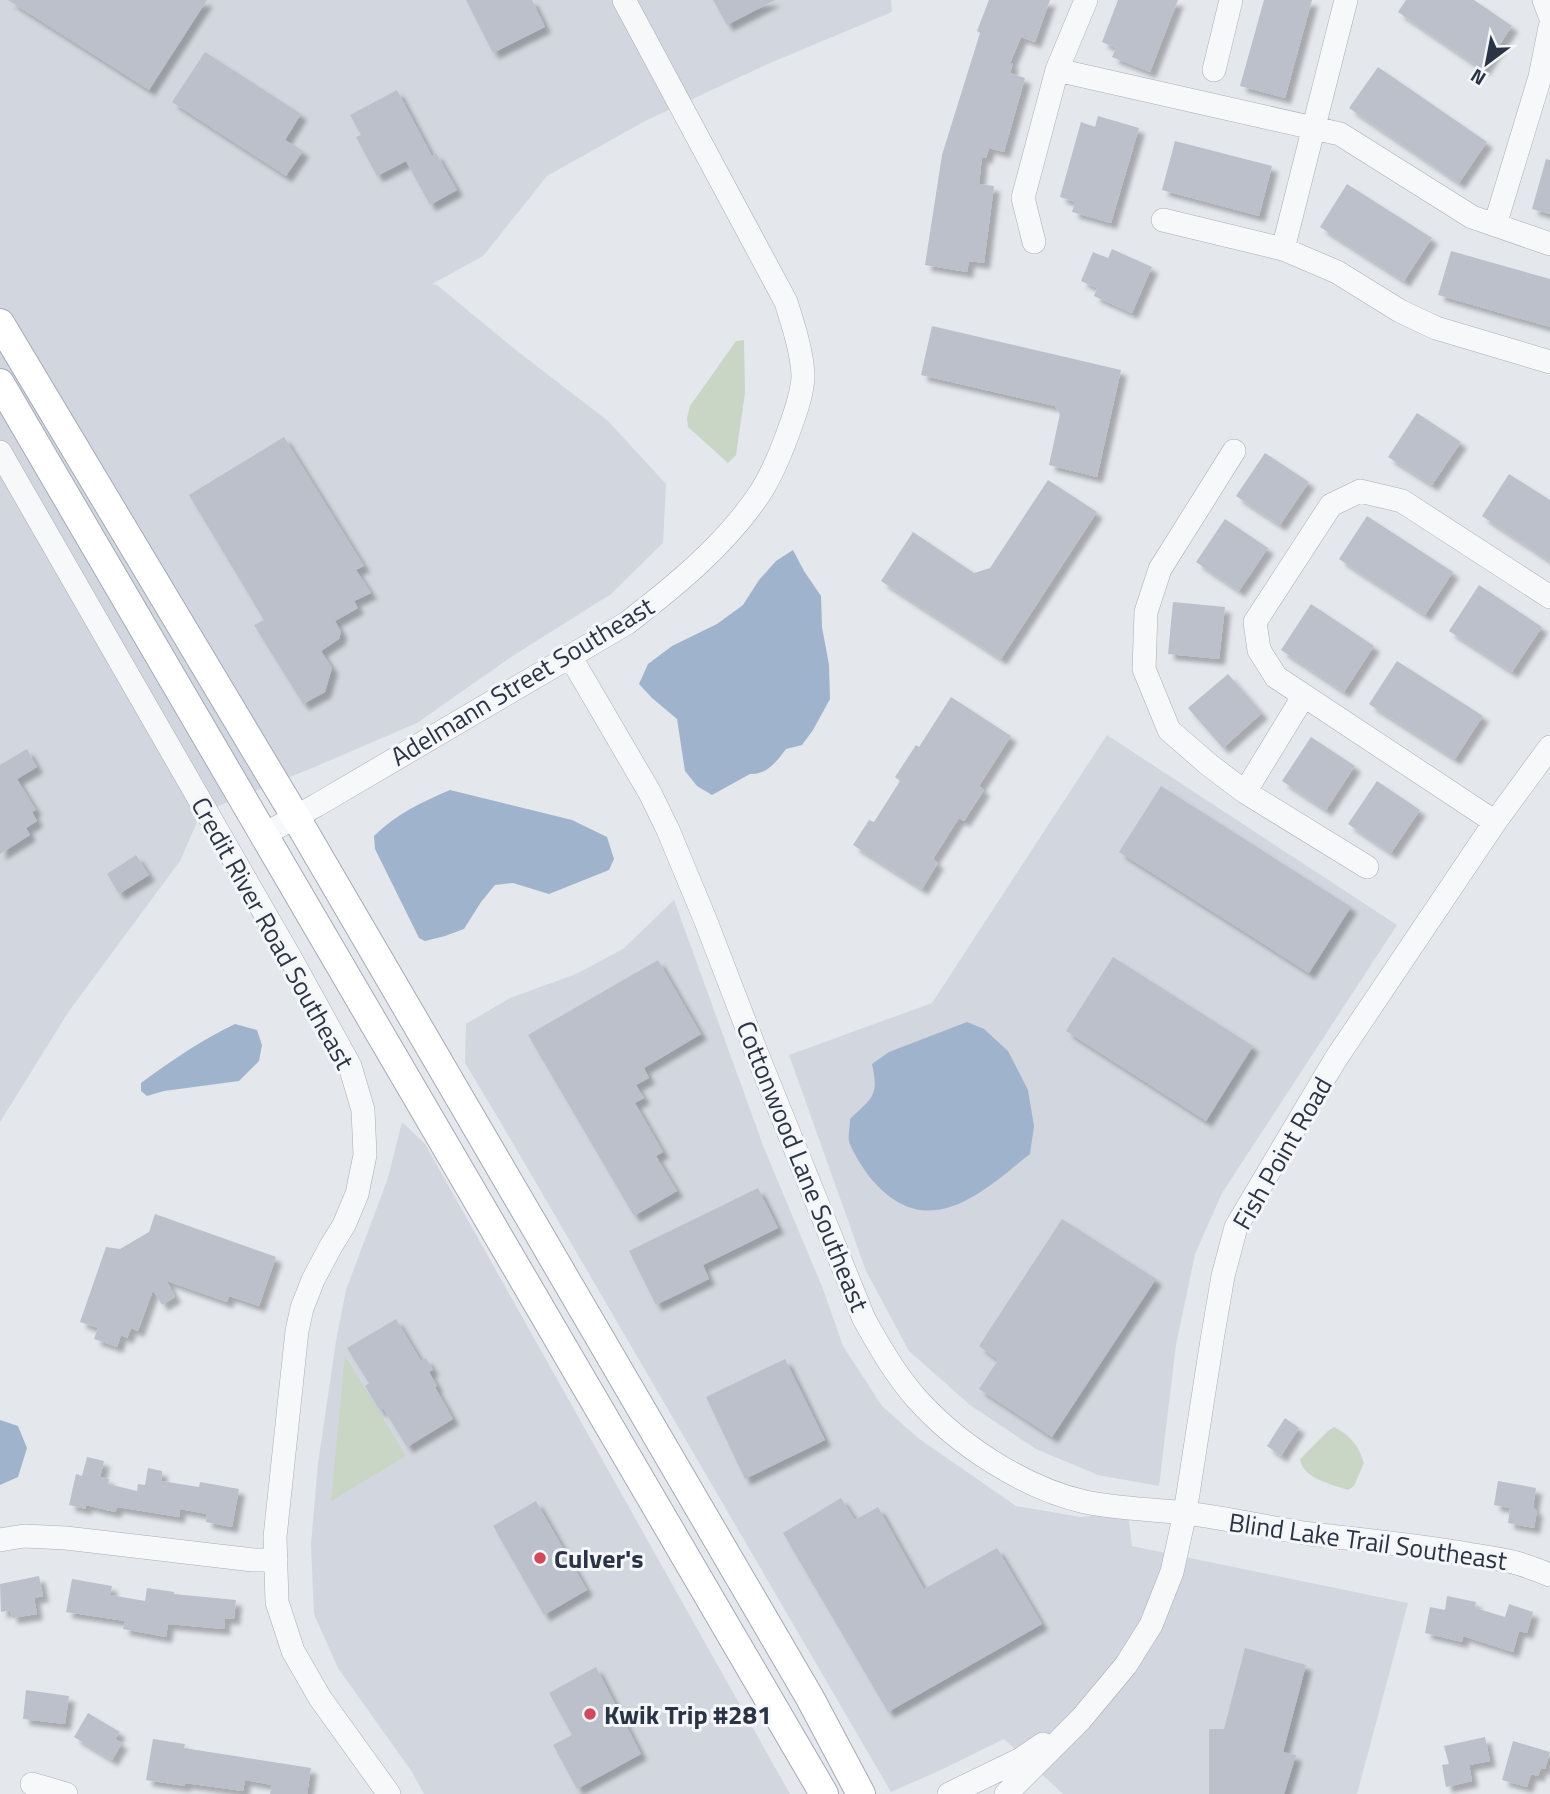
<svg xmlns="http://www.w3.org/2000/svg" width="1550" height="1794" font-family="'Titillium Web',sans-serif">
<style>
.built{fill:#d2d6de}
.green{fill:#c9d6c5}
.water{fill:#9fb4cc}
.building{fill:#bbc0ca;filter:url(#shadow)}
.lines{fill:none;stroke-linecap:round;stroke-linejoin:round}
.minor-casing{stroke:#a9aeb7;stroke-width:24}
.major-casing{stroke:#a3abb8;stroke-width:30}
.minor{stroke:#f7f8fa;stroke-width:23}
.major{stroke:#fff;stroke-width:28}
.poi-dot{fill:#d1495b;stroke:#f4f6f9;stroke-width:2.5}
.labels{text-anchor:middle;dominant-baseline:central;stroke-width:6;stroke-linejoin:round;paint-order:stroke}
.street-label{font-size:26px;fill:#2b3445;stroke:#f4f6f9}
.poi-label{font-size:26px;font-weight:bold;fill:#2b3445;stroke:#f4f6f9;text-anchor:start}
</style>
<defs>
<filter id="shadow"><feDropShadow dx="6" dy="6" stdDeviation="2" flood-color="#0004"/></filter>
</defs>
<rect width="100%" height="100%" fill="#e4e7ec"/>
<!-- built -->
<path class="built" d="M0,0H891L892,12L770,63L645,121L547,176L483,256L432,284L437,285L512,347L608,421L666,484L663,543L611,594L511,657L417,723L317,766L201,813L180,861L69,1011L0,1122Z
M1107,735L1397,925L1222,1193L1195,1254L1176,1345L1159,1486L1098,1475L1036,1449L970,1405L909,1351L866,1271L789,1055L932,1003Z
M674,900L764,1148L823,1289L843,1346L882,1406L918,1438L1016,1506L1081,1517L1128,1513L1132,1546L1408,1603L1357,1794H1063L1004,1739L943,1769L891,1792L504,1128L465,1063L466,1024L510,998L576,974L623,949Z
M402,1122L425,1144L790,1794H424L412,1772L338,1668L314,1614L311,1544L318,1464L336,1341L346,1290L388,1178Z"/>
<!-- green -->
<path class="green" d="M744,340L745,393L736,455L728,463L688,427L687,418L690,406L736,341Z
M345,1355L406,1456L331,1501Z
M1334,1427C1350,1435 1359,1446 1364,1463L1354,1486L1348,1490C1331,1484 1303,1479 1300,1459L1328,1431Z"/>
<!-- water -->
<path class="water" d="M793,550L804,571L821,596L822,627L829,665L830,699L813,730L802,745L786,749C777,761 767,775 750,774L712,795L697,786L685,771L677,719L652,698L639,684L648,664L672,646L717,624L743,605L759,580L776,561Z
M450,790L572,820L607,837L614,859L609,870L549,894L513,883L495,885L481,902L464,929L445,936L425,941L419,938L375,849L374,836C396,814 422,802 450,790Z
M967,1022L984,1029L1008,1051L1028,1090L1034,1126L1030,1154C981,1193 929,1243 874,1182C867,1175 851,1150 849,1141C848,1135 850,1126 850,1119C873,1097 879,1096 872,1064L889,1052Z
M235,1024L257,1030L262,1045L259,1061L239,1081L164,1091L147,1096L141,1091V1083C171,1061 201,1040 235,1024Z
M0,1420L18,1426L27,1448L18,1477L0,1485Z"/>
<!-- building -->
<path class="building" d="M8,0H207L149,90Z
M466,0H532L545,27L493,53Z
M713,0H775L727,25Z
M989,0H1050L1035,42L1021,37L1010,63H1013L1010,73L1025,78L1004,152L989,148L986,158L982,157L979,184L994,186L984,263L969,261L967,272L925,265L942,155L980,33L977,31Z
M1118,0H1178L1150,72L1112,57L1116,48L1102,42Z
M1264,0H1312L1285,98L1240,86Z
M1406,0H1474L1512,26L1483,70L1398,12Z
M205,52L301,114L285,140L303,151L286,176L172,102Z
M1378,67L1487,142L1459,183L1349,108Z
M397,90L432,156L436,153L457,190L430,205L406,161L377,176L356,137L361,135L350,115Z
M1098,116L1139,128L1111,223L1072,212L1075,202L1060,197L1081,122L1095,127Z
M1175,141L1272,166L1259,216L1162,190Z
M1546,159L1550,160V214L1532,209Z
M1347,184L1432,238L1404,281L1320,227Z
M1112,249L1152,267L1132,313L1094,296L1097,288L1081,281L1093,252L1108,258Z
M1451,251L1550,279V327L1438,295Z
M932,326L1121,370L1097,477L1049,465L1060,414L1055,406L921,375Z
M1417,413L1461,442L1432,485L1388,457Z
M284,437L364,566L356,570L371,593L354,601L358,608L335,621L341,632L339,639L321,651L332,668L325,692L303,704L254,625L264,620L189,495Z
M1265,453L1309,482L1280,525L1236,496Z
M1509,474L1550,500V561L1482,516Z
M1048,480L1097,512L1001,659L881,581L913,532L974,573L990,568Z
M1367,516L1453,572L1425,615L1339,559Z
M1225,519L1268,548L1239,591L1196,562Z
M1479,585L1542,627L1512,672L1449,631Z
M1173,602L1225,607L1219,659L1168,654Z
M1311,604L1374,646L1344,692L1281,650Z
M1397,661L1483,716L1455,759L1369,704Z
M1228,674L1262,713L1223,748L1188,708Z
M951,697L1011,736L979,786L984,790L964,821L959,818L933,859L938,863L922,889L853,845L869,820L874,822L900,781L895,777L916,745L919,747Z
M1311,737L1355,766L1326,810L1282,781Z
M27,749L37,767L17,779L36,810L32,812L37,821L26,828L30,835L0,854V765Z
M1377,781L1420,810L1391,853L1348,824Z
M1161,786L1351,907L1309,973L1119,852Z
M136,855L149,875L119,894L107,874Z
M1113,957L1253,1046L1206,1121L1066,1031Z
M658,960L701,1034L644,1068L649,1078L636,1085L644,1098L635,1103L663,1152L656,1156L677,1191L634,1216L528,1035Z
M758,1188L778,1228L703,1265L709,1279L656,1305L629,1251Z
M155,1214L276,1257L259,1306L229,1296L227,1302L167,1281L175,1297L162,1305L153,1290L138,1331L131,1328L127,1338L121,1335L117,1347L94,1339L98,1328L80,1322L106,1247L120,1249L149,1232Z
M1062,1219L1156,1279L1052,1437L979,1389L998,1360L979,1346Z
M396,1319L421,1361L426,1358L433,1370L429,1372L437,1386L435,1387L453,1419L407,1447L383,1408L380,1411L365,1386L369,1383L347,1348Z
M785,1359L825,1440L745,1479L706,1397Z
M1285,1418L1299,1428L1281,1456L1267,1446Z
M87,1457L104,1461L100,1477L109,1479L108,1484L137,1491L138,1484L145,1485L148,1468L162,1471L161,1481L199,1487L200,1482L239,1489L232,1527L206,1522L207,1514L180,1509L179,1517L117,1507L115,1512L86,1505V1509L69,1505L76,1474L82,1476Z
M1498,1481L1536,1488L1533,1507L1537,1511L1534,1528L1508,1523L1510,1508L1494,1505Z
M841,1498L855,1520L878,1507L924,1589L997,1548L1042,1624L888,1712L783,1533Z
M536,1501L587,1590L544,1615L493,1526Z
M39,1576L43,1596L34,1598L37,1614L12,1618L10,1610L1,1612L0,1584Z
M72,1579L112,1586L110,1595L145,1601L147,1588L174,1592V1594L236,1600L234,1619L225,1618L224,1629L168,1624L166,1637L123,1629L125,1621L66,1612Z
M1447,1596L1476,1602L1475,1608L1505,1617L1509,1604L1533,1612L1527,1633L1519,1631L1513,1652L1463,1636L1462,1642L1425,1633L1430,1607L1445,1610Z
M1245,1648L1306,1665L1283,1752L1296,1755L1284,1794H1209V1729H1224Z
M596,1667L641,1754L577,1789L553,1745L572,1735L549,1693Z
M26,1690L69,1696L65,1724L23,1719Z
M88,1713L120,1732L115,1739L122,1743L112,1760L74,1737Z
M1485,1737L1490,1761L1469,1765L1472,1781L1446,1787L1442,1765L1449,1764L1444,1746Z
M153,1739L185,1744L184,1748L311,1768L307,1794H270L272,1785L245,1780L243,1791L185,1783V1786L146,1780Z
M1513,1741L1550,1752L1545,1769L1541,1768L1538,1776L1531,1774L1527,1787L1502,1780Z"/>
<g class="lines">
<!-- minor casing -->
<g class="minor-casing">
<path id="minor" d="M1544,0L1550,16
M1057,70L1340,134L1472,217L1550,244
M1214,70L1231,0
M1163,220L1283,249L1337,272L1400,311L1436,328L1550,362
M1495,225L1540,77L1550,27
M1034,242L1023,198L1057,70L1086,0
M1283,249L1346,0
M1234,451L1160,569L1146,612L1144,669L1169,730L1208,764L1245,792L1367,867
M0,452L291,959L350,1066L363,1110L365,1155L357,1194L344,1225L331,1246L313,1280L302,1308L297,1331L275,1537L277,1602L293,1651L320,1698L389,1794
M570,656L650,793L668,830L705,919L757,1054L864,1319C879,1346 895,1374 916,1398C958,1445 1024,1488 1085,1502C1119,1509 1152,1509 1185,1513C1227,1518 1269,1528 1311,1534C1363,1540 1416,1545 1468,1554C1485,1557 1504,1559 1520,1564C1530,1567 1540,1571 1550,1575
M1245,792L1303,697
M1495,822L1276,677L1259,650L1255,622L1331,505L1360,491L1402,501L1550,597
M265,834L317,805L627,623C675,586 724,546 758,496C771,477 780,455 788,433C794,417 803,393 803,375C802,352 793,324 786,302L624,0
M0,1540L24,1536L66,1538L253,1560H276
M32,1784L66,1794
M949,1794L1021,1759L1043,1744
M1006,1794L1081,1719L1126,1665L1151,1625L1172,1572L1185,1513L1212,1340L1223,1276L1236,1227L1335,1060L1495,822L1550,747"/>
</g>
<!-- major casing -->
<g class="major-casing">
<path id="major" d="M0,323L295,816L810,1698L861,1794
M0,383L824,1794"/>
</g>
<!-- minor -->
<use href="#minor" class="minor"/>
<!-- major -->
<use href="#major" class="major"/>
</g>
<!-- markers -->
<g class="poi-dot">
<circle cx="540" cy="1558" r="7"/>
<circle cx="590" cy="1714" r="7"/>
</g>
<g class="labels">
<!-- street labels -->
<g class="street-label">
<text transform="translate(522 681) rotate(-31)">Adelmann Street Southeast</text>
<text transform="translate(273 933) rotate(61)">Credit River Road Southeast</text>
<text transform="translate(1282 1153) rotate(-60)">Fish Point Road</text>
<text transform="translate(803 1166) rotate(68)">Cottonwood Lane Southeast</text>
<text transform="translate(1368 1541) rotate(8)">Blind Lake Trail Southeast</text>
</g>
<!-- poi labels -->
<g class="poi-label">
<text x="554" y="1558">Culver's</text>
<text x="604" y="1714">Kwik Trip #281</text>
</g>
</g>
<!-- north arrow -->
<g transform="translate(1487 63) rotate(212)" stroke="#f4f6f9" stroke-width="5" paint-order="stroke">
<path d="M0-5L12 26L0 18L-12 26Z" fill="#2b3445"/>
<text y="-10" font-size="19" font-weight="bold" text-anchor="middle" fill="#2b3445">N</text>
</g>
</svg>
